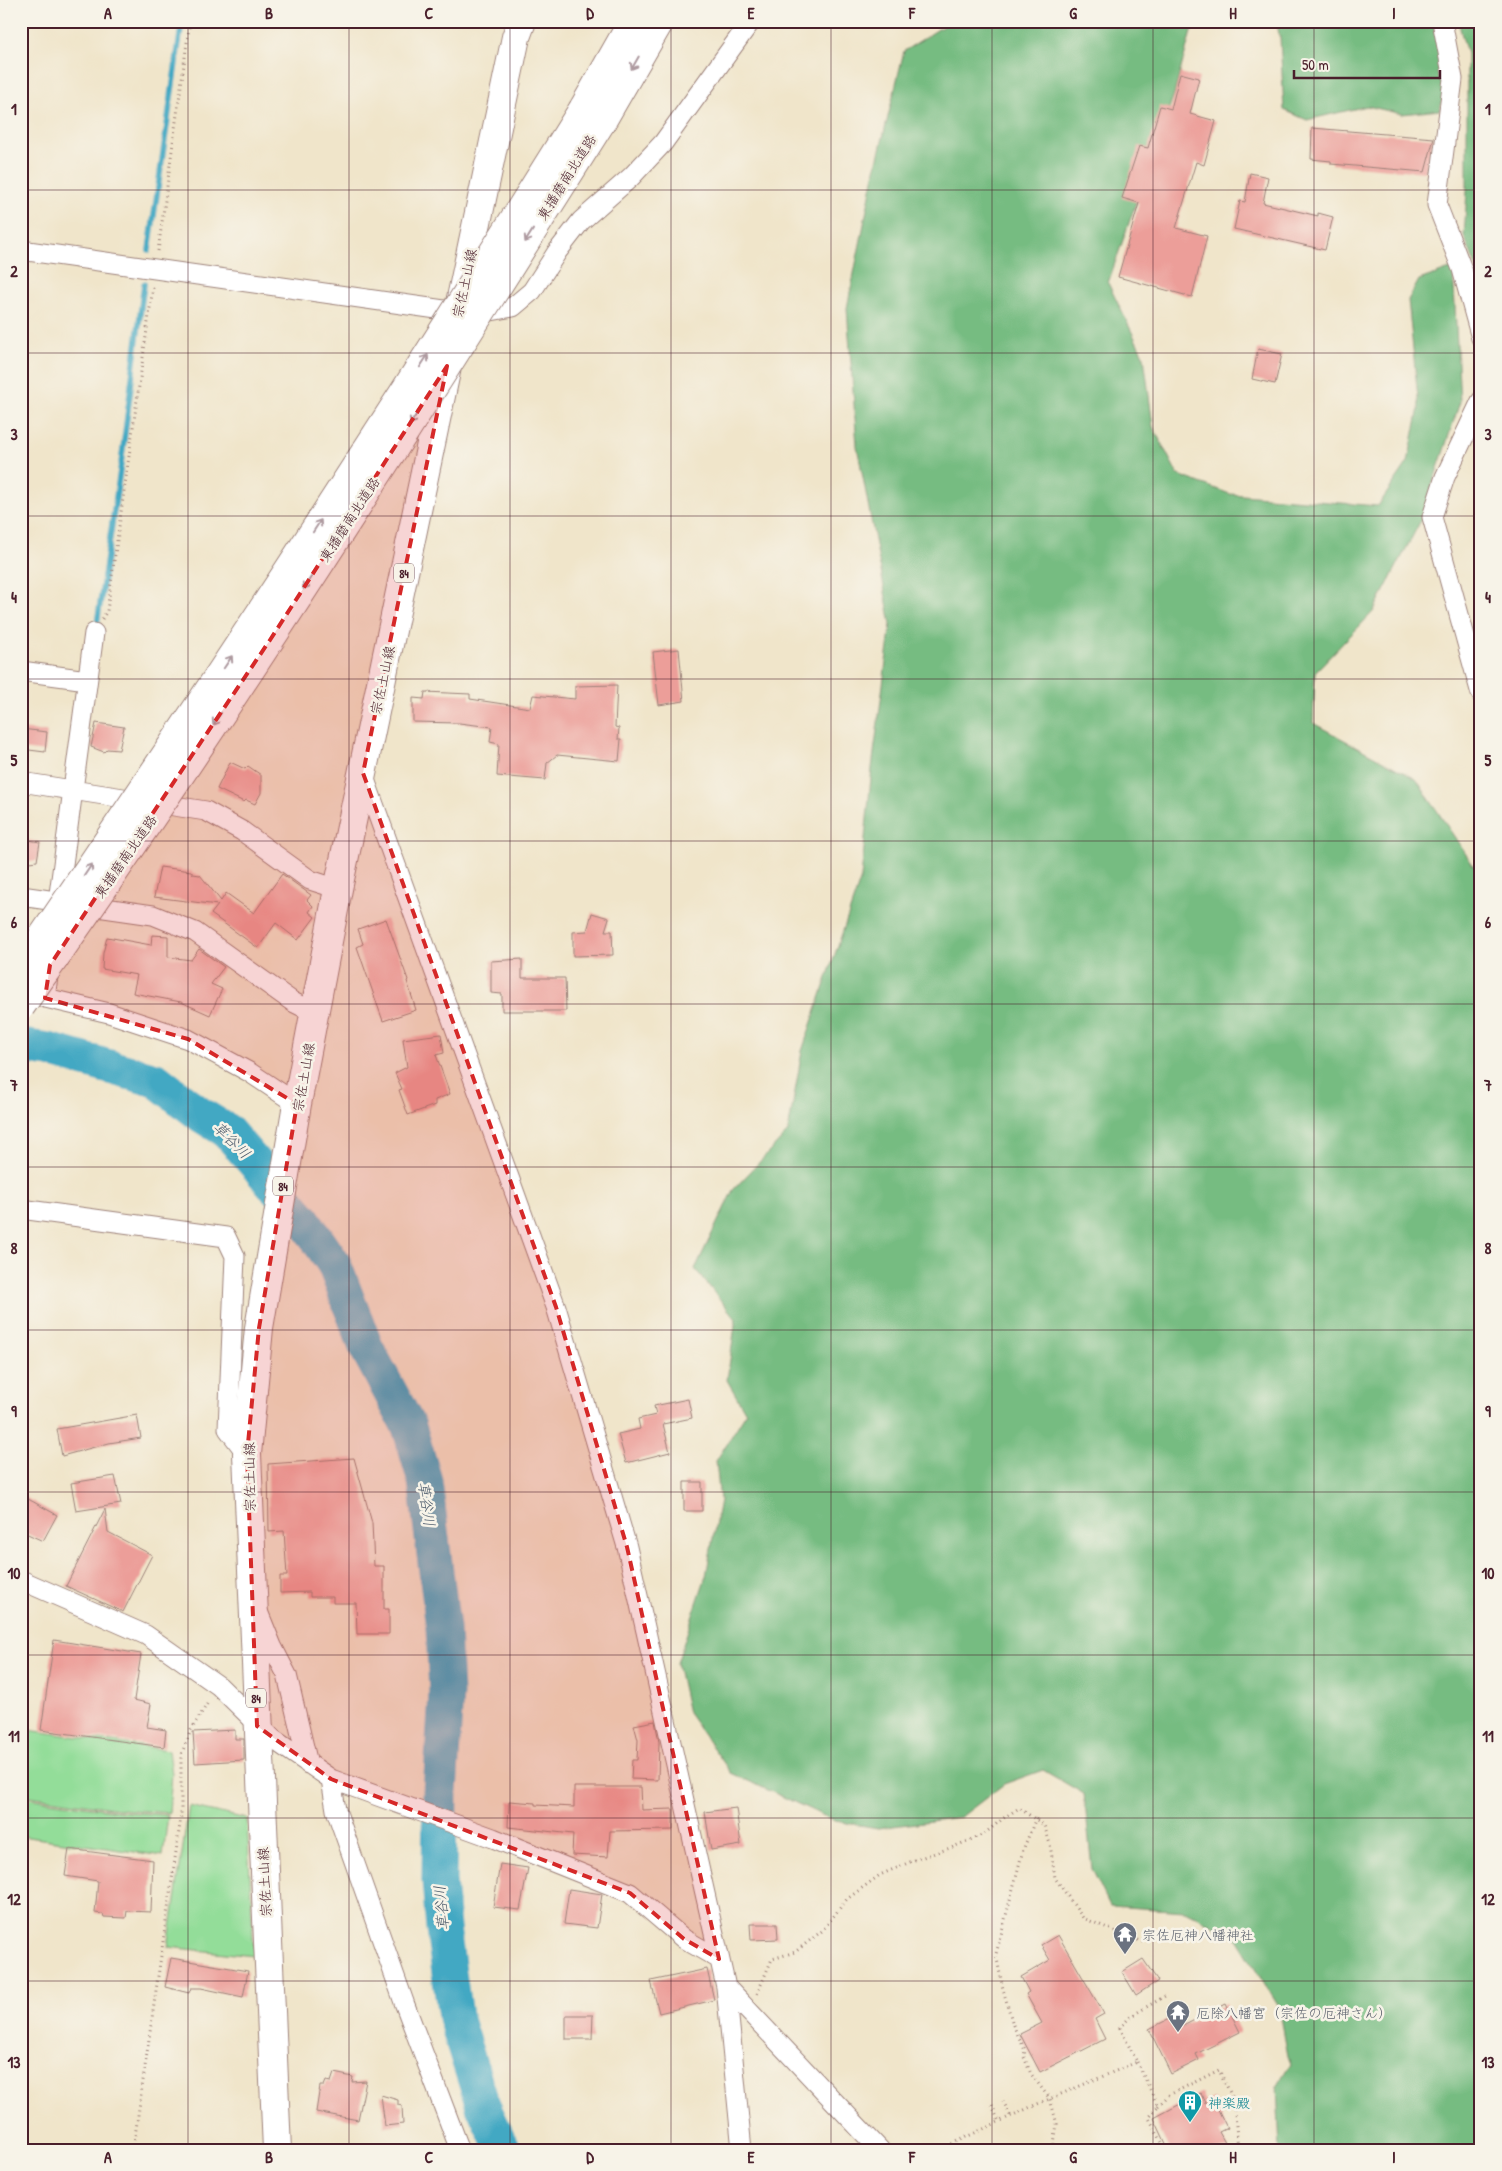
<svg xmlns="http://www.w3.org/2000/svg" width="1502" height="2171" font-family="'Patrick Hand','Klee One',sans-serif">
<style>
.green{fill:#93dd99;stroke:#6e7e62}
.forest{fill:#76bc81;stroke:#606e56}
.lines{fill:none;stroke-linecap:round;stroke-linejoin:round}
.stream{stroke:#43a8c3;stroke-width:5.5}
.river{stroke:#43a8c3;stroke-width:35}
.building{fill:#ec9e99}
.minor-casing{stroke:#9d827a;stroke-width:21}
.primary-casing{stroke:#9d827a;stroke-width:30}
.motorway-casing{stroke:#9d827a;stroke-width:30}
.path{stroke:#9d827a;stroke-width:3;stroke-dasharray:1 4;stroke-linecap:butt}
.minor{stroke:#fff;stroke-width:19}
.primary{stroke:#fff;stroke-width:28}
.motorway{stroke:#fff;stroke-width:28}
.motorway-bridge-casing{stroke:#9d827a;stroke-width:30;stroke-linecap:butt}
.motorway-bridge{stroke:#fff;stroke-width:28}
.oneway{stroke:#ae9aa0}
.marked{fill:#d62828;fill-opacity:0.2;stroke:#d62828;stroke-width:4;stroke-dasharray:10 6;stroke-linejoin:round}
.grid{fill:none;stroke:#4a1f2b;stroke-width:1;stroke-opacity:0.55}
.labels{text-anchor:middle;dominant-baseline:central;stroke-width:5;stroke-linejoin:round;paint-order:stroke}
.shield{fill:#f7f3e8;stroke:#7e5f64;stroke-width:1}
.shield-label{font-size:12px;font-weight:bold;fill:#4a1f2b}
.street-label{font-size:14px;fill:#4a1f2b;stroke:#f7f3e8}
.worship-label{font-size:14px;fill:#5b616d;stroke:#f7f3e8;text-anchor:start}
.culture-label{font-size:14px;fill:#0d838f;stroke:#f7f3e8;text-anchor:start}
.water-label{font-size:15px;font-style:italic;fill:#475668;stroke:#f7f3e8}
.neatline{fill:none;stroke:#4a1f2b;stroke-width:2}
.grid-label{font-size:16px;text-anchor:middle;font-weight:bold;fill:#4a1f2b}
</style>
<rect width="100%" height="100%" fill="#f7f3e8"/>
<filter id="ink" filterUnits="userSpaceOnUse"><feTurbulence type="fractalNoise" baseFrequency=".02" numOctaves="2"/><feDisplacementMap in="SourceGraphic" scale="10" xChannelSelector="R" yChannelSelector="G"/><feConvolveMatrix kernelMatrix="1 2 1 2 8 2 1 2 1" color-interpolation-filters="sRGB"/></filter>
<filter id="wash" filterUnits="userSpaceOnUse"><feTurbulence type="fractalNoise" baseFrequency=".0096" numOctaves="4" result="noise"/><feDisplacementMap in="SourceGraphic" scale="20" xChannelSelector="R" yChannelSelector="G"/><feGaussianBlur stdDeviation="1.12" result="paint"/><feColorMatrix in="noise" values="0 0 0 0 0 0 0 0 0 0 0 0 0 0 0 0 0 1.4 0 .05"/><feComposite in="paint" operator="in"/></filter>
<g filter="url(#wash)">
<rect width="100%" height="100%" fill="#f0e5ca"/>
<!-- green -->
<path class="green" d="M21,1729L169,1750L172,1774L169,1813L119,1809L21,1795Z
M21,1797L119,1811L168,1815L163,1856L21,1836Z
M189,1806L247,1819L254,1956L168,1947Z"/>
<!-- forest -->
<path class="forest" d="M951,21H1201L1191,32L1174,94L1108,283L1144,357L1153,427L1178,475L1230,494L1378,506L1408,462L1419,408L1408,300L1419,280L1453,268L1460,402L1420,522L1373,612L1315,672L1313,723L1416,779L1481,877V2150H1280L1277,2087L1291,2064L1288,2056L1279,2007L1236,1937L1186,1911L1110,1906L1092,1869L1084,1794L1043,1770L1004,1784L961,1817L878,1828L835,1821L731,1773L688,1713L677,1663L706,1576L720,1500L716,1461L746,1413L727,1380L736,1319L695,1269L733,1190L788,1132L802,1051L861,878L872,768L891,624L857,446L847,308L875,170L904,51Z
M1276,21H1433L1445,79L1440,110L1402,114L1367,106L1307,120L1284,110L1280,38Z
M1458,21H1481V278L1464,236L1467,191V54Z"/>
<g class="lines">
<!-- stream -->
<path class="stream" d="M149,250L182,21
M97,624L121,464L144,284"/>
<!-- river -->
<path class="river" d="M21,1046L49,1050L156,1080L201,1115L227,1131L304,1220L334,1264L366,1347L409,1427L425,1481L443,1628L446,1693L440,1793L439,1880L443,1928L455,2017L483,2106L503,2150"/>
</g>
<g id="blocks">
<!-- building -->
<path class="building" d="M1180,73L1199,78L1190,114L1216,121L1204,165L1196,162L1176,228L1207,236L1192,297L1118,277L1139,203L1122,198L1139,146L1148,148L1160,106L1171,109Z
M1312,128L1434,138L1425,172L1331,164V161L1311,159Z
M1250,173L1268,177L1263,203L1318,216V213L1333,217L1325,250L1234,229L1240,201L1245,202Z
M1258,349L1282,354L1275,384L1252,379Z
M679,649L684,701L659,705L653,652Z
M617,685L615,727L619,728L618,739H621L619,761L557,755L547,763L545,780L497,776L499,744L490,742L492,727L459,723L413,722V698L424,699L425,692L470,694V699L530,708L533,695L575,699V686Z
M96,723L124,727L119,750L107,749L104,752L91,747Z
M21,729L47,732L45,752L21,749Z
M230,762L245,769L248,766L261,775V793L255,804L246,800L244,802L217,789Z
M21,839L40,842L37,861L21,863Z
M160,867L191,871L193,874L200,875L221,901L226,893L254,913L282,874L311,895L307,900L313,906L309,912L315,917L298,940L276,923L258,948L211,914L218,905L154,897Z
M592,913L609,918L605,931H612L613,955L573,956V932L587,931Z
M386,919L408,980L407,981L416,1010L383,1021L357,947L363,944L358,929Z
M152,935L168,936V957L191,960L199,949L224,967L211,984L222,989L210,1015L181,1002L133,993L137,975L102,969L103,953L107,937L151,945Z
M522,959V978H565L566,1011H502V994L491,993V961Z
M441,1034L444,1053L436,1055L450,1094L435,1100V1105L408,1115L399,1090L402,1089L395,1073L407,1067L403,1039Z
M688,1399L692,1418L663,1424L670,1452L626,1463L618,1434L640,1429L638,1419L656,1415L654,1406Z
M137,1415L141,1438L109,1443L62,1456L57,1429Z
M354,1458L372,1523L374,1566H384V1609H389V1634H357L356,1603H333V1597H310V1592L280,1593V1576H287L284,1531L269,1532L268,1464Z
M115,1476L121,1504L76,1511L71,1483Z
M684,1482H702V1511H684Z
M21,1495L57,1515L43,1541L21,1531Z
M105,1509L108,1532L152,1555L123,1612L66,1586Z
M54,1640L141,1654L134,1700L151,1704L147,1727L166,1730L164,1747L41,1730Z
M655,1721L659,1742L658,1780L631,1779L632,1760H637L638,1740L634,1725Z
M235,1730V1739H244V1760L195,1763L193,1732Z
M574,1787H641L642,1810L673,1809V1830L610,1831L608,1857L572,1855L573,1834L508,1827L509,1801L535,1803V1805L574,1807Z
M736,1808L741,1845L711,1850L705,1812Z
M69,1849L153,1860L151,1912L127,1911L126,1918L104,1917L103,1914L95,1913L98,1881L65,1876Z
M500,1864L528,1868L520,1910L493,1907Z
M569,1889L602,1894L597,1928L564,1924Z
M750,1924H777L778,1939L751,1940Z
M1058,1935L1104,2014L1095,2019L1105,2039L1040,2072L1020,2034L1042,2023L1026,1994L1029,1992L1021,1977L1050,1960L1041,1945Z
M171,1958L248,1971L243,1997L201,1988H191L189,1993L165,1987Z
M1143,1959L1158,1981L1136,1995L1122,1972Z
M707,1969L714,2000L659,2013L651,1981Z
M1226,2004L1240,2032L1196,2054L1199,2060L1171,2074L1149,2029L1177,2015L1183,2026Z
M566,2015H593L592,2039H566Z
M334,2073L353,2077L352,2082L366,2081L358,2120L316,2112L320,2086H324L326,2081L331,2082Z
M1201,2093L1205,2103L1213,2099L1227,2128L1219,2132L1229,2150H1169L1154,2118Z
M381,2095L398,2100V2105L402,2106L403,2124L385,2126Z"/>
</g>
</g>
<g filter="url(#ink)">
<use href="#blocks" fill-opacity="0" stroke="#9d827a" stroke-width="1"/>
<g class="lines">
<!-- minor casing -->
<g class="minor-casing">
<path id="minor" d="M1442,21L1453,79L1437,205L1462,269L1481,338
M21,250L458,312L491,311L513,307L532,291L557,252L581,221L631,177L663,143L751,21
M1481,401L1445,477L1432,517L1481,694
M21,671L87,680
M363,774L556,1307L627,1547L726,1987L742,2150
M21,782L206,811L242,831L310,880L338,889
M21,896L153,915L195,932L293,1002L315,1013
M57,909L94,633
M33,995L109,1013L188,1039L249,1072L297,1104
M45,998L49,969
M21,1209L226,1237L235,1256L228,1429L247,1454
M21,1580L146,1635L219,1686L273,1739L331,1779L493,1838L630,1893L684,1939L719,1959
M259,1614L272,1646L287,1675L308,1764
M331,1779L336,1810L405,2005L460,2150
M726,1987L880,2150"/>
</g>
<!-- primary casing -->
<g class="primary-casing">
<path id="primary" d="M460,303L516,37L522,21
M277,2150L247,1454L259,1328L297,1104L338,889L447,367"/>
</g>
<!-- motorway casing -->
<g class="motorway-casing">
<path id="motorway" d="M583,109L633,21
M602,121L660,21"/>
</g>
<!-- path -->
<path class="path" d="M158,251L190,21
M102,619L107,611L153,287
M1036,1818L1023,1850L996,1954L1003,1989L1013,2025L1025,2050L1024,2057L1031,2074L1050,2099L1057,2124L1053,2150
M757,1994L772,1959L795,1952L822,1931L847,1899L880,1875L917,1859L953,1847L984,1834L1005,1817L1019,1808L1044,1825L1050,1844L1055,1878L1083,1918L1142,1942
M1137,2062L1158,2106L1149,2118L1166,2150
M1003,2101L1011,2117
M992,2105L999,2122
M1158,2106L1169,2095L1219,2070L1234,2101L1238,2150
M133,2150L181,1817V1755L191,1730L209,1701
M938,2150L1035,2105L1137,2062L1120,2028L1131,2016L1167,1995"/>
<!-- minor -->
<use href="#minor" class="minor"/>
<!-- primary -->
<use href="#primary" class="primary"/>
<!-- motorway -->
<use href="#motorway" class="motorway"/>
<!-- motorway-bridge casing -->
<g class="motorway-bridge-casing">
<path id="motorway-bridge" d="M21,968C215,686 402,400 583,109
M21,1006C225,718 414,419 602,121"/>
</g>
<!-- motorway-bridge -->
<use href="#motorway-bridge" class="motorway-bridge"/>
</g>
<!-- one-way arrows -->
<defs><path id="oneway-shaft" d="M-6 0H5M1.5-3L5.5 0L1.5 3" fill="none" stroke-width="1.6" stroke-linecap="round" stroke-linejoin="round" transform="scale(1.25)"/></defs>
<g class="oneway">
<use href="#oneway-shaft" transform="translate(635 63) rotate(120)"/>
<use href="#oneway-shaft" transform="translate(529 236) rotate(122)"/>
<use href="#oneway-shaft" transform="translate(424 361) rotate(-57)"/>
<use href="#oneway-shaft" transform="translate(414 418) rotate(122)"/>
<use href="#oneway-shaft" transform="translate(317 526) rotate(-57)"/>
<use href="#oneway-shaft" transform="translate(307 583) rotate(123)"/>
<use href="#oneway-shaft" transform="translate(228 662) rotate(-56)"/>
<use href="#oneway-shaft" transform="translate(217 719) rotate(124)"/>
<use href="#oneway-shaft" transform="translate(88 870) rotate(-56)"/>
</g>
</g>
<!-- marked area -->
<path class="marked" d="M447,366L363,773L556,1307L627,1547L719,1959L684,1939L630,1893L331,1779L257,1726L247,1454L259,1328L297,1104L188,1039L45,998L50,965L270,640Z"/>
<!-- grid -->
<path class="grid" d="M188,21V2150M349,21V2150M510,21V2150M671,21V2150M831,21V2150M992,21V2150M1153,21V2150M1314,21V2150M21,190H1481M21,353H1481M21,516H1481M21,679H1481M21,841H1481M21,1004H1481M21,1167H1481M21,1330H1481M21,1492H1481M21,1655H1481M21,1818H1481M21,1981H1481"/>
<!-- icons -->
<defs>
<g id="temple-pin" transform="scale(1.25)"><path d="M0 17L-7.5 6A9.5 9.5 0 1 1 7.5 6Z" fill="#6b7280" stroke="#f7f3e8"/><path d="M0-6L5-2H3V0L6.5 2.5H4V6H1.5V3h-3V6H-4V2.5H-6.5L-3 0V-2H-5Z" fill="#fff"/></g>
<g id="building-pin" transform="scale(1.25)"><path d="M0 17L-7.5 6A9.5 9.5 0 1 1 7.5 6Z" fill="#0f9aa8" stroke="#f7f3e8"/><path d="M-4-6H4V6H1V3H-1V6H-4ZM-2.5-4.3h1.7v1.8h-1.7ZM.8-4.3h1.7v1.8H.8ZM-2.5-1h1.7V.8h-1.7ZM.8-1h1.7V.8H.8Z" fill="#fff"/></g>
</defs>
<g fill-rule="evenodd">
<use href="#temple-pin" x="1125" y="1934"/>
<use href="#temple-pin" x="1178" y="2012"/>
<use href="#building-pin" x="1190" y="2102"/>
</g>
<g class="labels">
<!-- shield labels -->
<g class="shield">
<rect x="394" y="563.5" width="20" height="19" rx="4"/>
<rect x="273" y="1176.5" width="20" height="19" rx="4"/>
<rect x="246" y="1688.5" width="20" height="19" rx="4"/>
</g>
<g class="shield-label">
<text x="404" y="573">84</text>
<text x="283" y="1186">84</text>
<text x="256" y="1698">84</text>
</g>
<!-- street labels -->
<g class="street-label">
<text transform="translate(566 177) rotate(-58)">東播磨南北道路</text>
<text transform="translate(464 283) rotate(-78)">宗佐土山線</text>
<text transform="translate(349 519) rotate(-57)">東播磨南北道路</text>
<text transform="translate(382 680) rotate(-78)">宗佐土山線</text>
<text transform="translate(125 856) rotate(-55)">東播磨南北道路</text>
<text transform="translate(303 1077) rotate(-80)">宗佐土山線</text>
<text transform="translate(249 1477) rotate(-91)">宗佐土山線</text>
<text transform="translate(264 1882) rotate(-93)">宗佐土山線</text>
</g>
<!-- worship labels -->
<g class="worship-label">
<text x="1142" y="1934">宗佐厄神八幡神社</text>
<text x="1196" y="2012">厄除八幡宮（宗佐の厄神さん）</text>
</g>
<!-- culture labels -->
<g class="culture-label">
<text x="1208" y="2102">神楽殿</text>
</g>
<!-- water labels -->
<g class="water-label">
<text transform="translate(232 1140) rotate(45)">草谷川</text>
<text transform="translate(427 1504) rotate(82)">草谷川</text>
<text transform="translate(441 1908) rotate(-95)">草谷川</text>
</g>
</g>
<!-- margin -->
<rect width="1502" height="2171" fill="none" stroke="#f7f3e8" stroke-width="55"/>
<!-- scale -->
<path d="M1294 70v8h146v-8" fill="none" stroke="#4a1f2b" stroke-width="2.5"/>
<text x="1302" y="70" font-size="15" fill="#4a1f2b" stroke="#f7f3e8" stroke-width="4" paint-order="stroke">50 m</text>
<rect x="28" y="28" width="1446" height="2116" class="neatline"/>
<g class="grid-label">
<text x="108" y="19">A</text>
<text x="269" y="19">B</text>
<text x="429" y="19">C</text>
<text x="590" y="19">D</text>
<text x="751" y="19">E</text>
<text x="912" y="19">F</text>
<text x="1073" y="19">G</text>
<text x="1233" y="19">H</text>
<text x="1394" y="19">I</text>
<text x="14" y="115">1</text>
<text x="1488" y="115">1</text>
<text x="14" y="277">2</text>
<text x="1488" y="277">2</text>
<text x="14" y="440">3</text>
<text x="1488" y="440">3</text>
<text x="14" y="603">4</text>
<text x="1488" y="603">4</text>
<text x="14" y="766">5</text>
<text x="1488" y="766">5</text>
<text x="14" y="928">6</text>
<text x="1488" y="928">6</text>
<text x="14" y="1091">7</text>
<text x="1488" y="1091">7</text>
<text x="14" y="1254">8</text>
<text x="1488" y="1254">8</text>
<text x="14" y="1417">9</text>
<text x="1488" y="1417">9</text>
<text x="14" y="1579">10</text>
<text x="1488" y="1579">10</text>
<text x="14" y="1742">11</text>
<text x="1488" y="1742">11</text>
<text x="14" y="1905">12</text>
<text x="1488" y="1905">12</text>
<text x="14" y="2068">13</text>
<text x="1488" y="2068">13</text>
<text x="108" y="2163">A</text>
<text x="269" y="2163">B</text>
<text x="429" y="2163">C</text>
<text x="590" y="2163">D</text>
<text x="751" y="2163">E</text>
<text x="912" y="2163">F</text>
<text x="1073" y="2163">G</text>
<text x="1233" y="2163">H</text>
<text x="1394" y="2163">I</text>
</g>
</svg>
